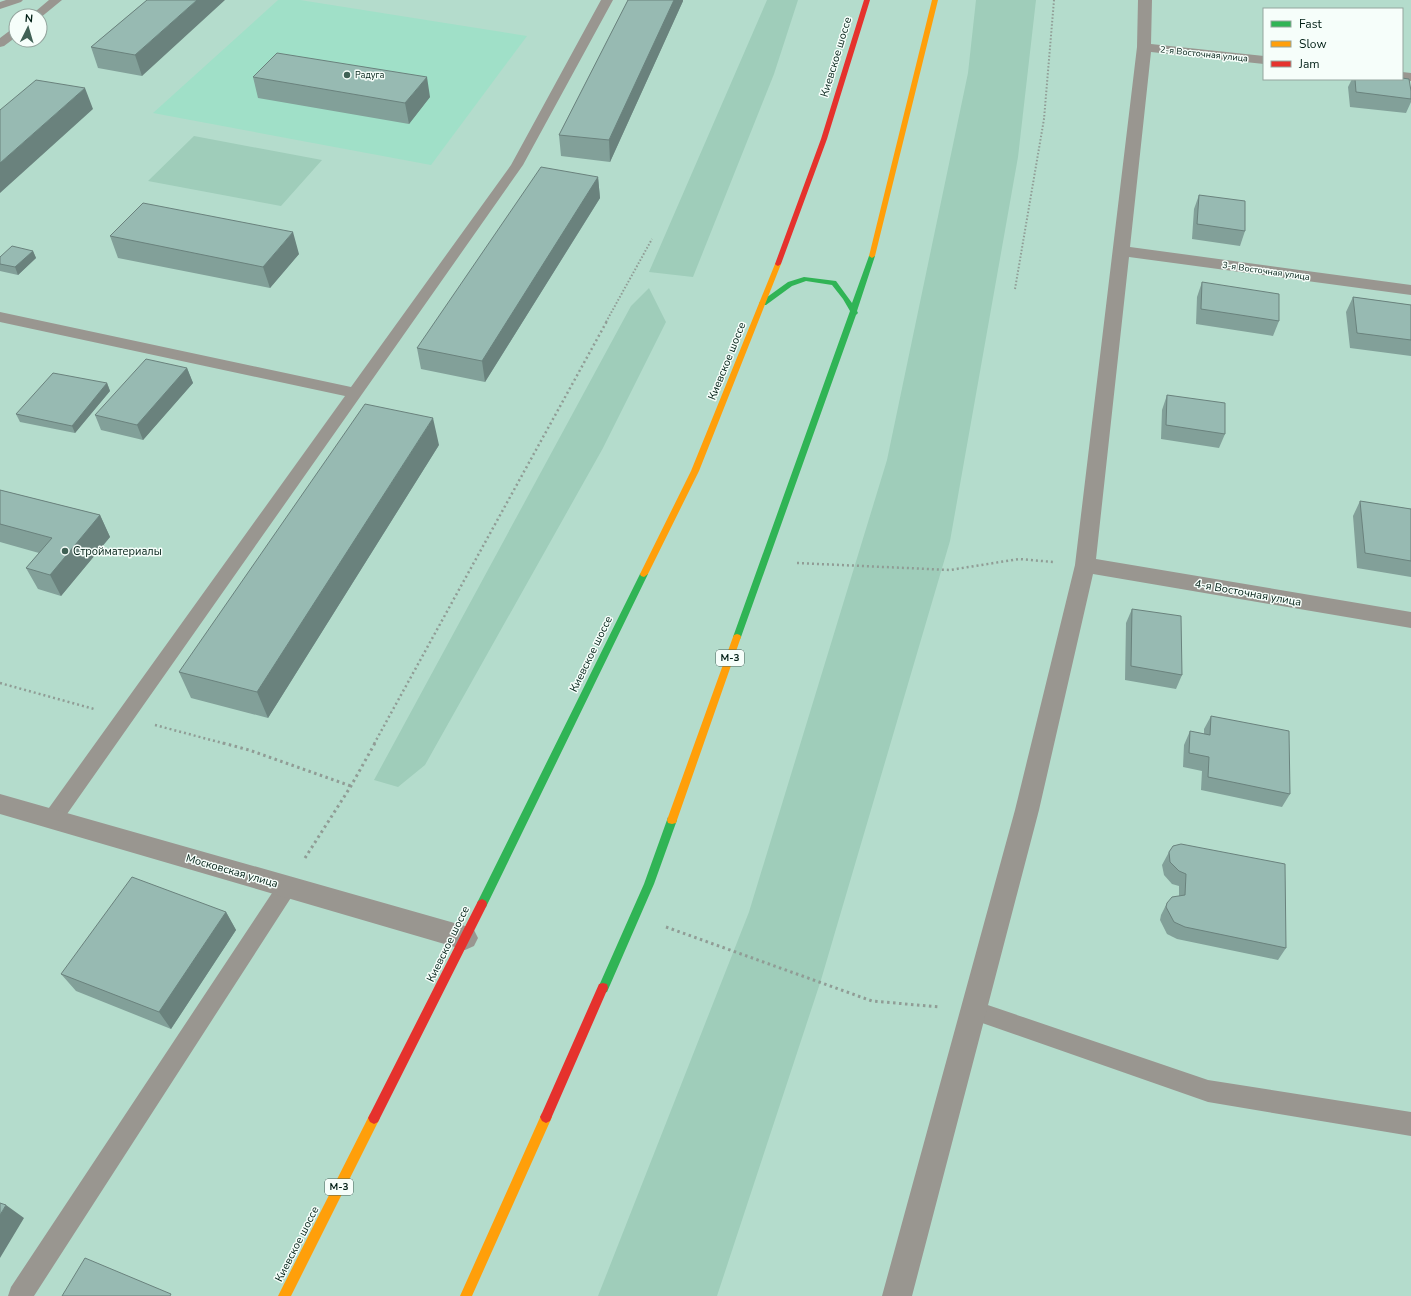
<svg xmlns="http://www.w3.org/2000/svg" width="1411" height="1296" font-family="'Nunito Sans',sans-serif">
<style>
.built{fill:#a0e0c8}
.green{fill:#9fcdba}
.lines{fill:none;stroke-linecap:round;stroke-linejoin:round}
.path-far2{stroke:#909c95;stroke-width:2;stroke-dasharray:1.5 2;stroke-linecap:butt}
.path-far1{stroke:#909c95;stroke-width:2.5;stroke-dasharray:2 3;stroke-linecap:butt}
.path{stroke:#909c95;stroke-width:3;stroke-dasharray:2.5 3.5;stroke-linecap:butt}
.lane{fill:#999690;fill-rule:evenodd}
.street{fill:#999690;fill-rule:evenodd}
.fast{fill:#30b455;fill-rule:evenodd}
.slow{fill:#ff9f0a;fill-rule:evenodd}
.jam{fill:#e5322d;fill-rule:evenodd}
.wall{fill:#82a099}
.shaded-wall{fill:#6a827d}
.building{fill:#97bab2;stroke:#6a827d}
.poi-dot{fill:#406155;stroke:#f6fefa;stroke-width:1.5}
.labels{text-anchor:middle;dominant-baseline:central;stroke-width:3;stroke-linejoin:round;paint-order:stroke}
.far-street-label{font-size:9px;fill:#011f15;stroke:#f6fefa}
.far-poi-label{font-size:9px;fill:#011f15;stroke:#f6fefa;text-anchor:start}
.shield{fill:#f6fefa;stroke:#4a625a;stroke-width:1}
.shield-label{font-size:10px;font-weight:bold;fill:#011f15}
.street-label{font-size:11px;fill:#011f15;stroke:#f6fefa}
.poi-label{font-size:11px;fill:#011f15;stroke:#f6fefa;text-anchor:start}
</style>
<rect width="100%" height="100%" fill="#b4dccc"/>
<!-- built -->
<path class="built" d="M278,0H300L527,36L431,165L153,113Z"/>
<!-- green -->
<path class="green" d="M767,0H798L774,74L693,277L649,272Z
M976,0H1036L1018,157L950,541L821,980L717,1296H598L749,912L887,460L968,73Z
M194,136L322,160L281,206L148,181Z
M649,288L666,322L603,448L425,765L398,787L374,780L631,306Z"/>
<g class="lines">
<!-- path-far2 -->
<path class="path-far2" d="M1015,289L1044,119L1054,0
M606,322L652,239"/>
<!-- path-far1 -->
<path class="path-far1" d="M797,563L950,570L1019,559L1053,562
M0,683L94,709
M155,725L226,744
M374,744L607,321"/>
<!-- path -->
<path class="path" d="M223,743L249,750L351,786
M305,858L351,786L375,743
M666,927L872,1001L940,1007"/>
<!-- lane -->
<path class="lane" d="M6,0H23L21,2L0,9V2Z
M49,0H62L40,18V16H30Z
M601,0H613L523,165L60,824L53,826L46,824L43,818L46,812L345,396L0,322V312L351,387L511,165Z
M16,28V37L4,46L0,47V38L12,29Z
M287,878L294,881L297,887L294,893L34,1296H8L11,1287L280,881Z
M973,1000L1208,1080L1411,1112V1136L1208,1102L965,1017L962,1010L965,1003Z"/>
<!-- street -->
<path class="street" d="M1138,0H1152L1151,44L1264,56V64L1151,52L1130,247L1411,285V295L1129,257L1096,559L1411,612V628L1093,574L1039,810L912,1296H882L1015,810L1075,565L1137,47Z
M1402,72L1411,73V81L1397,79H1402Z
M0,794L465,926L474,930L478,938L474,946L465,950L0,814Z"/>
<!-- fast -->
<path class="fast" d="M872,254L875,256L857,311L858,313L856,315L741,637L740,639H734L733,637L850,311L843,299L832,285L806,281L792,286L766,305H760L759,303L788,282L804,277L836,281L852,303L869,256Z
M644,571L648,574L486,907L482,909L478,907L477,904L478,901L640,574Z
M672,816L676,817L677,820L654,884L607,992L603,993L599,992L598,988L644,884L667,820L668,817Z"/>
<!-- slow -->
<path class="slow" d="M932,0H938L875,256L872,258L869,256Z
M778,262L781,264L699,471L648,574L644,577L641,576L640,574L691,471L775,264Z
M737,634L740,635L741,637L677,820L676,823L672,824L668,823L667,820L733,637L734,635Z
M546,1111L550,1113L552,1117L472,1296H460L542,1113Z
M374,1112L378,1114L380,1118L291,1296H278L370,1114Z"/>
<!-- jam -->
<path class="jam" d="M864,0H870L827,139L781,264L778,266L776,265L775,264L821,139Z
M482,899L486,901L487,904L486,907L378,1122L374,1124L370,1122L368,1118L370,1114L478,901Z
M603,983L607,984L608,988L550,1121L546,1123L542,1121L540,1117L542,1113L599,984Z"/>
</g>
<!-- wall -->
<path class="wall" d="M147,0L142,76L98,68L91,47Z
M628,0H683V1L610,162L561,156L559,135Z
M253,77L430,97L409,124L258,98Z
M1352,79H1402L1411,91V102L1406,113L1350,107L1348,87Z
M598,177L600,198L485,382L421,369L417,348Z
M1199,195L1245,231L1240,246L1192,239L1194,209Z
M110,236L299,254L270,288L118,258Z
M33,251L36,258L18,275L0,271V257Z
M1202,282L1279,321L1273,336L1196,324L1197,297Z
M1353,297L1411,305V356L1350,348L1346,312Z
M187,368L193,383L143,440L101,430L95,415Z
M107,383L110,391L75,433L20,422L16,414Z
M1167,395L1225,434L1219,448L1161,439L1162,410Z
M439,445L268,718L191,698L179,672Z
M0,490L100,515L110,537L61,596L38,589L26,568L39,553L0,542Z
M1360,501L1411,509V577L1357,568L1353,516Z
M1132,609L1182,675L1176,689L1125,680L1126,623Z
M1211,716L1290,794L1282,807L1201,790L1202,771L1183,767L1184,745L1190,731L1204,734V729Z
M1169,852L1286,948L1278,960L1177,939L1167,934L1160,920L1161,915L1167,903L1179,896V886L1172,884L1164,875L1162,865Z
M226,912L236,930L171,1029L76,991L61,974Z"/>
<!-- shaded-wall -->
<path class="shaded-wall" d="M197,0H225L142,76L135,55Z
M674,0H683V1L610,162L609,140Z
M427,77L430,97L409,124L405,103Z
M85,88L93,109L0,193V163Z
M598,177L600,198L485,382L482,361Z
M293,232L299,254L270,288L263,267Z
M33,251L36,258L18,275L15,267Z
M187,368L193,383L143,440L137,425Z
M107,383L110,391L75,433L72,426Z
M433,418L439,445L268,718L257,692Z
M100,515L110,537L61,596L50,575Z
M226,912L236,930L171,1029L159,1012Z
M6,1205L24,1218L0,1258V1215Z"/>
<!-- building -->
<path class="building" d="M147,0H197L135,55L91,47Z
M628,0H674L609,140L559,135Z
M277,53L427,77L405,103L253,77Z
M1402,78L1409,79L1411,91V99L1356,92L1355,79H1402Z
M36,80L85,88L0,163V110Z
M541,167L598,177L482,361L417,348Z
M1199,195L1245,201V231L1197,224Z
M143,203L293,232L263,267L110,236Z
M12,246L33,251L15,267L0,264V257Z
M1202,282L1279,294V321L1201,309Z
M1353,297L1411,305V340L1357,333Z
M146,359L187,368L137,425L95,415Z
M53,373L107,383L72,426L16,414Z
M1167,395L1225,403V434L1166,425Z
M365,404L433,418L257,692L179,672Z
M0,490L100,515L50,575L26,568L52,538L0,524Z
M1360,501L1411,509V561L1365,553Z
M1132,609L1181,616L1182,675L1131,666Z
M1211,716L1289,731L1290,794L1208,777L1209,757L1189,753L1190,731L1210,735Z
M1181,844L1285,864L1286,948L1185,927L1174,922L1166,907L1167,903L1172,897L1185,895L1186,874L1179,871L1170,862L1169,852L1173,846Z
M132,877L226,912L159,1012L61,974Z
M0,1203L6,1205L0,1215Z
M85,1258L171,1294L170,1296H62Z"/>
<!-- markers -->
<g class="poi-dot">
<circle cx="347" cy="75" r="4"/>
<circle cx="65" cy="551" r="4"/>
</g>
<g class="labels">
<!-- far-street labels -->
<g class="far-street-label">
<text transform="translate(1204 54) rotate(6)">2-я Восточная улица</text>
<text transform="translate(1266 271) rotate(8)">3-я Восточная улица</text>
</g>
<!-- far-poi labels -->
<g class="far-poi-label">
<text x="355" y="75">Радуга</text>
</g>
<!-- shield labels -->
<g class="shield">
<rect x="716" y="650" width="28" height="16" rx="3"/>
<rect x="325" y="1179" width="28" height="16" rx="3"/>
</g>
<g class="shield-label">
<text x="730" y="658">М-3</text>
<text x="339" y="1187">М-3</text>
</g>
<!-- street labels -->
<g class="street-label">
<text transform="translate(836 57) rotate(-73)">Киевское шоссе</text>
<text transform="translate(727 361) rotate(-68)">Киевское шоссе</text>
<text transform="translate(1248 593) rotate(10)">4-я Восточная улица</text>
<text transform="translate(591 654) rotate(-64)">Киевское шоссе</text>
<text transform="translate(232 871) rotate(16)">Московская улица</text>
<text transform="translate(448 944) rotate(-64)">Киевское шоссе</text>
<text transform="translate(297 1244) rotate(-63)">Киевское шоссе</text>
</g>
<!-- poi labels -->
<g class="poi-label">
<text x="73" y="551">Стройматериалы</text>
</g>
</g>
<!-- legend -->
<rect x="1263" y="8" width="140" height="72" fill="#f6fefa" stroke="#94a59e"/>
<rect x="1271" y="21" width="20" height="6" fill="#30b455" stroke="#94a59e"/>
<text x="1299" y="28" font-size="12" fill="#011f15">Fast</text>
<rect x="1271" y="41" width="20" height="6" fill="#ff9f0a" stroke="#94a59e"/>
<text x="1299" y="48" font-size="12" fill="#011f15">Slow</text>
<rect x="1271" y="61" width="20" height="6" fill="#e5322d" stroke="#94a59e"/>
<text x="1299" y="68" font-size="12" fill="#011f15">Jam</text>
<!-- north arrow -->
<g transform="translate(28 28) rotate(5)"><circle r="19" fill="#f6fefa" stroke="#94a59e"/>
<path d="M0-3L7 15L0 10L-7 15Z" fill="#406155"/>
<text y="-6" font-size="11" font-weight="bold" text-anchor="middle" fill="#011f15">N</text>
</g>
</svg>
